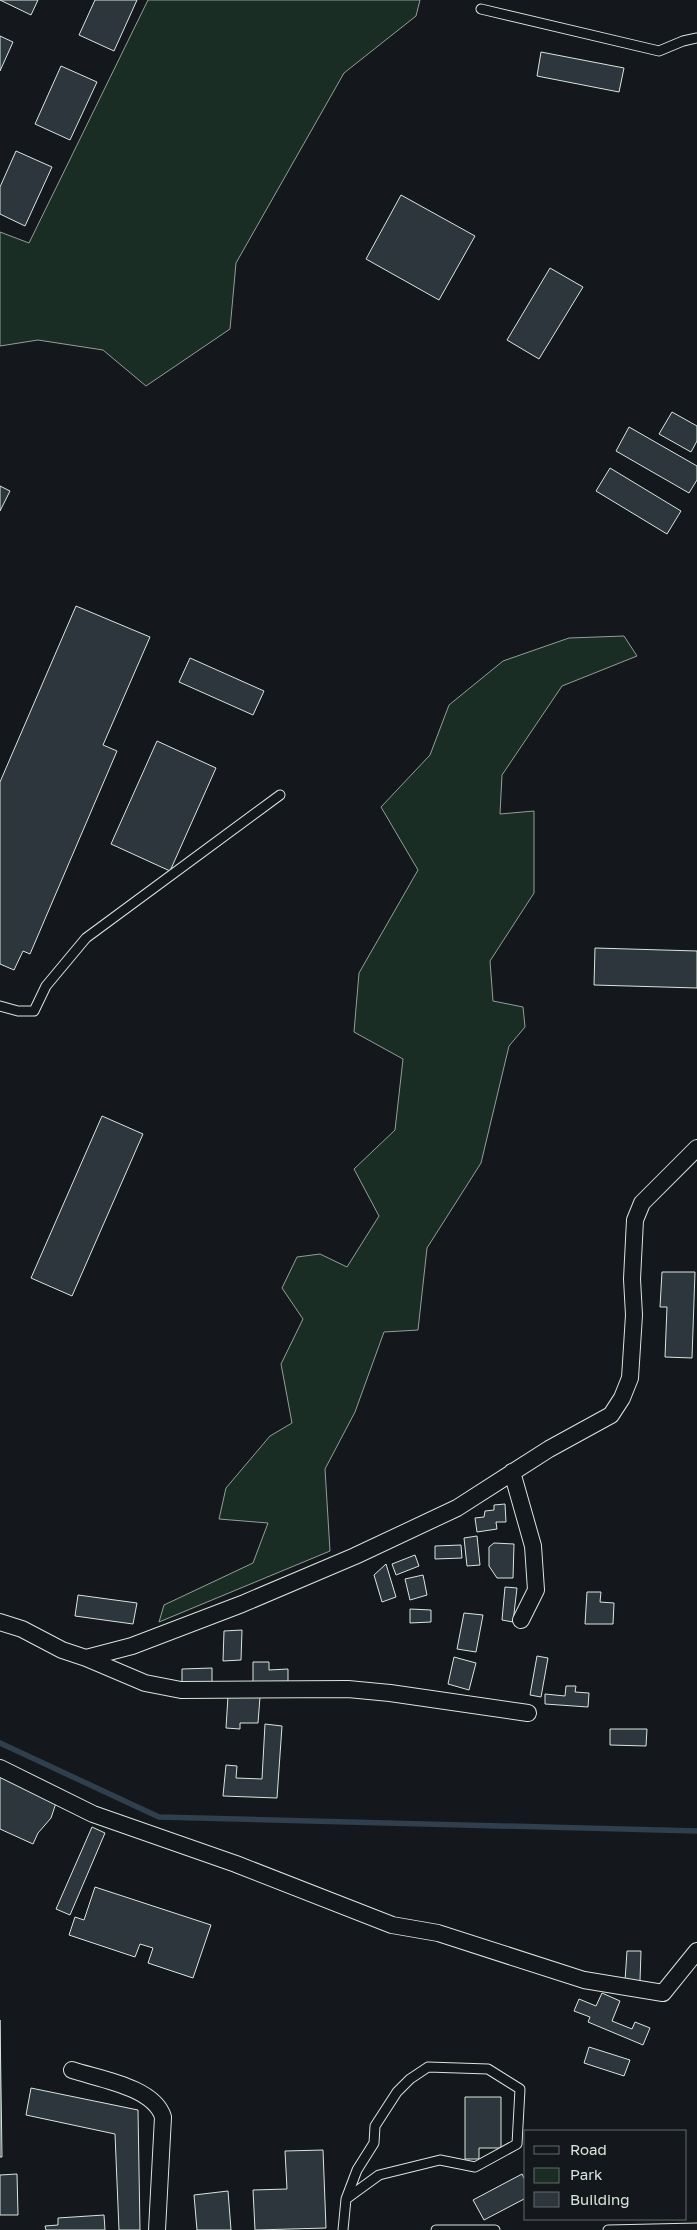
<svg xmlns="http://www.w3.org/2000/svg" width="697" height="2230" font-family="'Golos Text',sans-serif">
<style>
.green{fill:#1a2d24;stroke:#939e99}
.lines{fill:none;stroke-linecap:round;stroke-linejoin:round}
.stream{stroke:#2f3f4d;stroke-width:5.5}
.building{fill:#2c363c;stroke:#d8e6dc}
.lane-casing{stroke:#d8e6dc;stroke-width:11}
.street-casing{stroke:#d8e6dc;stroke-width:18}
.lane{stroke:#14181c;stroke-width:9}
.street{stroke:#14181c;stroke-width:16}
</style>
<rect width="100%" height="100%" fill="#14181c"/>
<!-- green -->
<path class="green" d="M148,0H420L416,16L344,73L236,263L230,329L146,386L103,350L38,340L0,346V232L29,243Z
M624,636L637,656L562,686L502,775L500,814L534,811V893L490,961L493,1001L523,1007L525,1027L509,1046L481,1163L427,1248L418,1330L384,1332L355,1412L325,1469L330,1551L159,1622L164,1605L253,1563L268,1523L219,1519L226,1488L270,1436L292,1423L281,1364L303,1319L282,1288L297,1257L320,1254L347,1267L379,1216L354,1169L395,1130L403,1059L354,1032L359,973L418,870L381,807L430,755L449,705L503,661L569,638Z"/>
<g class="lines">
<!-- stream -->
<path class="stream" d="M0,1743L159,1817L697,1831"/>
</g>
<!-- building -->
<path class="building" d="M0,0H38L31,15Z
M95,0H137L114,51L79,35Z
M0,36L13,42L0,71Z
M541,52L624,68L619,92L537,76Z
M61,66L97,82L70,140L35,124Z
M16,151L52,167L25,226L0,214V187Z
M401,195L475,236L439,300L366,259Z
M550,268L583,287L539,359L507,340Z
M672,412L697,426V441L691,452L659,434Z
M629,427L697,466V480L689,493L616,451Z
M610,468L681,511L667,534L596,491Z
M0,486L10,491L0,511Z
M76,606L150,637L103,745L117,751L30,954L23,951L14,970L0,964V782Z
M190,658L264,691L253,715L179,682Z
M157,741L216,768L170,871L111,844Z
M595,948L697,951V988L594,985Z
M102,1116L143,1134L72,1296L31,1278Z
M662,1272H695L692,1358L665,1357L667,1307H660Z
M505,1504L506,1522H496L497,1529L477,1532L475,1518L484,1517L485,1511L494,1510V1505Z
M477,1536L480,1565L467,1566L464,1538Z
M494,1543L514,1544L513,1578H497L489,1566V1547Z
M461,1545L462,1558L435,1559V1546Z
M415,1555L419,1566L396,1575L392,1564Z
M386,1564L396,1597L382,1602L374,1575Z
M423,1575L427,1595L410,1600L405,1579Z
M505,1587L517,1588L513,1622L502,1620Z
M587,1592H601L600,1602L614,1603L613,1624H585Z
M78,1595L137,1603L133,1624L75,1616Z
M410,1609L431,1610V1622L410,1623Z
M464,1613L483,1615L476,1652L457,1649Z
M242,1630L241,1660L223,1661L224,1631Z
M537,1656L548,1658L541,1697L530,1695Z
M454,1657L476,1663L469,1690L448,1684Z
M253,1662H269V1670L288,1669V1683L253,1684Z
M212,1668V1682L182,1683V1669Z
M566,1686H576L575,1692L589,1693L588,1707L545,1704V1694L565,1696Z
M228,1696L260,1697L258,1723H240V1729L226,1728Z
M265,1724L282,1726L277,1798L223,1796L226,1765L237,1766L236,1778L262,1779Z
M610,1729H647L646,1746L610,1745Z
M0,1774L57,1800L51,1818L38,1833L33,1844L0,1829Z
M92,1827L105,1833L70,1915L56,1909Z
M95,1887L211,1925L193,1978L148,1963L153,1948L140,1944L135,1957L69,1935L75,1917L84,1920Z
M627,1951H641L640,1981H625Z
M602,1993L620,2001L612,2021L632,2029L635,2022L650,2028L643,2045L588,2022L590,2017L574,2011L579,1999L596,2006Z
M0,2020L2,2157H0Z
M589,2047L630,2060L624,2076L584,2063Z
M31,2088L138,2110L140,2230H119L115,2134L26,2115Z
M465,2097H501V2148H479V2159H465Z
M323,2150L326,2228L255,2230L253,2190L287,2189L285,2151Z
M17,2174L18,2215H0V2175Z
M522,2174L526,2182V2198L484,2220L473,2200Z
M228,2191L231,2230H197L194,2195Z
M104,2215L105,2230H46L45,2226L58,2225V2218Z"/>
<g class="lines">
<!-- lane casing -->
<g class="lane-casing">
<path id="lane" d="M481,9L659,51L683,41L697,38
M0,1006L18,1011H34L46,986L86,938L280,795
M343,2230L346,2199L357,2170L374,2143L375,2126L397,2092L410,2079L428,2067L488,2069L520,2089L517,2144L475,2167L440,2160L379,2175L346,2199
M436,2230H495
M608,2230L697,2228"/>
</g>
<!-- street casing -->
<g class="street-casing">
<path id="street" d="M512,1472L533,1546L536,1590L521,1620
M0,1622L22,1629L62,1650L86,1658L132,1646L242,1604L355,1556L457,1508L549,1449L611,1415L622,1398L630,1378L634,1315L632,1279L635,1220L642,1203L697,1148
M86,1658L145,1683L181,1690L348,1689L390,1693L528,1713
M0,1768L93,1814L236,1864L392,1925L438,1933L584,1980L663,1993L697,1951
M72,2070C99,2079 154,2087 163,2117L157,2230"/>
</g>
<!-- lane -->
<use href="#lane" class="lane"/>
<!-- street -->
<use href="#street" class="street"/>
</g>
<!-- legend -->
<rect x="524" y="2130" width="162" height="90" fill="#14181c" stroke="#626a69"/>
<rect x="534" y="2146" width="25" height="8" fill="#14181c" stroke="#626a69"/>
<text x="570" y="2155" font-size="15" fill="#d8e6dc">Road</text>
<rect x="534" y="2168" width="25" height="15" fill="#1a2d24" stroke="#626a69"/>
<text x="570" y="2180" font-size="15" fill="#d8e6dc">Park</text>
<rect x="534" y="2192" width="25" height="15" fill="#2c363c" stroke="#626a69"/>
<text x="570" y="2205" font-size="15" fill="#d8e6dc">Building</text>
</svg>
